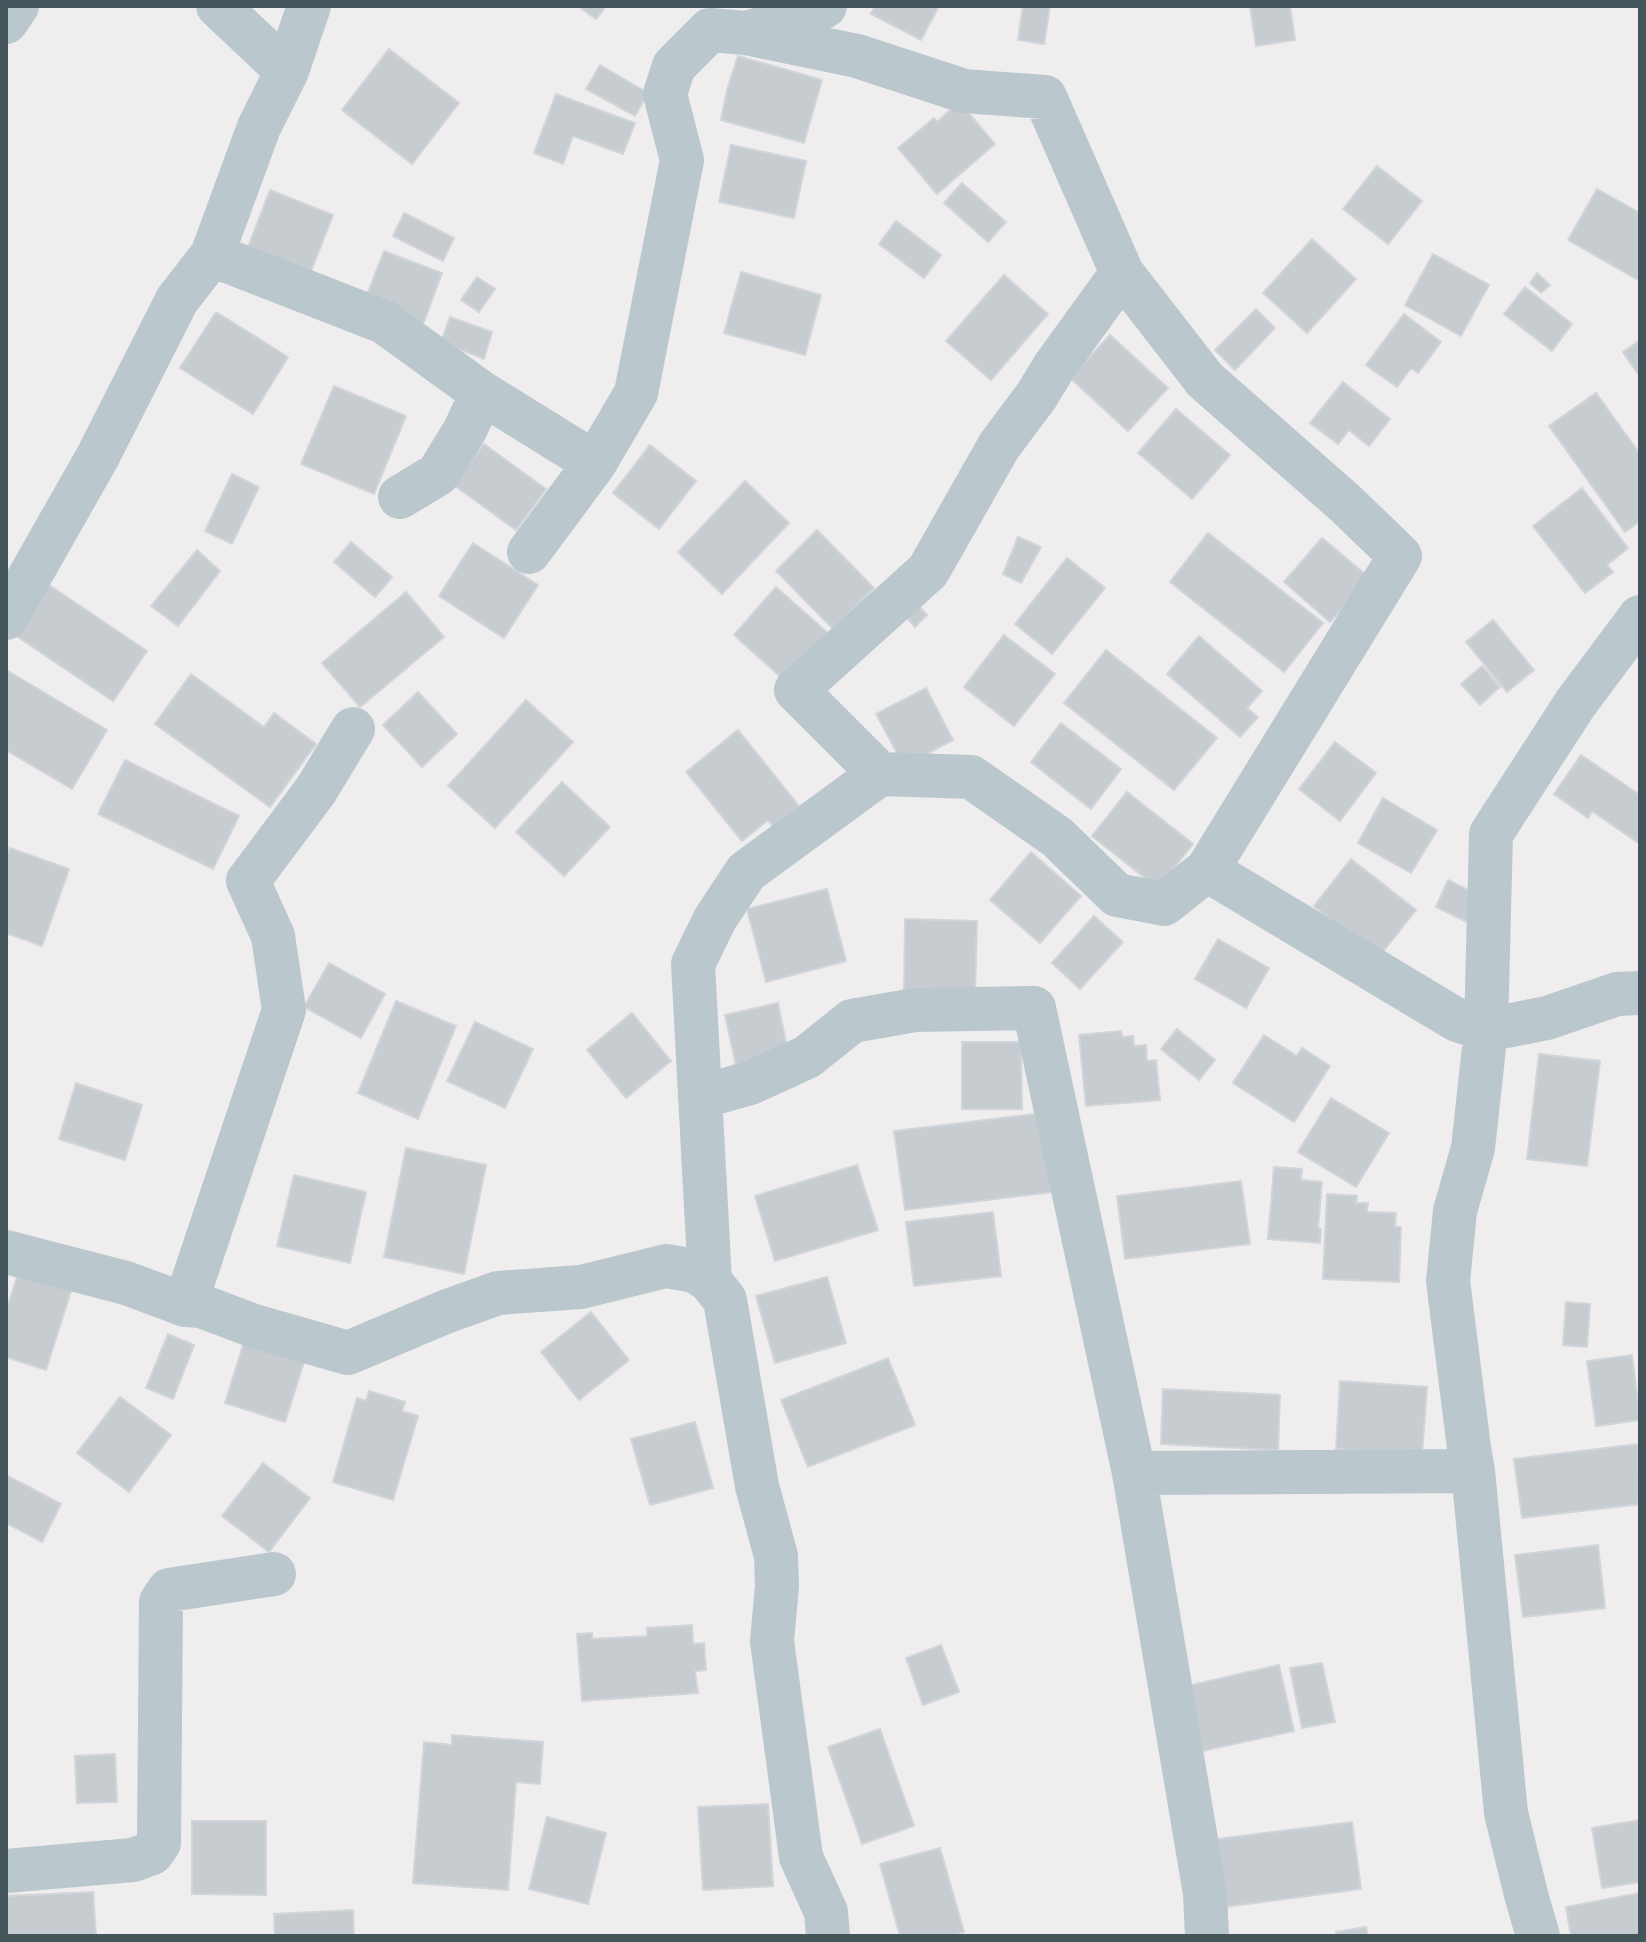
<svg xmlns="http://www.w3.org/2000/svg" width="1646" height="1942" font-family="Figtree,sans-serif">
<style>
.building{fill:#c7ccd1;stroke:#d1d5da;stroke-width:2}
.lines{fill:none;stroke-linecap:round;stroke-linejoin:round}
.minor{stroke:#bac8ce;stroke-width:44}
</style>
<rect width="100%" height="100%" fill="#f0edee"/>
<!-- building -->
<path class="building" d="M578,6H606L596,19Z
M875,6H939L921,40L871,14Z
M1023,6H1050L1044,44L1018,40Z
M1250,6H1290L1295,40L1256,46Z
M389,49L459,103L412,164L342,110Z
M738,56L822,80L804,143L721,120L727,90Z
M600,65L648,93L635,116L586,89Z
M556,94L635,123L623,154L573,136L563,164L534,153Z
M959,102L995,144L937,194L898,148L934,118L937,122Z
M731,145L806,161L794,218L719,202Z
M1377,166L1422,201L1388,244L1343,209Z
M962,183L1006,222L988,242L944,203Z
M1597,189L1640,213V277L1638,280L1568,240Z
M270,190L333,215L306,284L243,260Z
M404,213L454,238L443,261L393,236Z
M896,221L941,255L924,278L879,244Z
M1312,239L1356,279L1307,333L1263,293Z
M384,251L442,273L419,335L360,313Z
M1433,254L1489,285L1461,336L1405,305Z
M741,272L821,295L805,355L724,333Z
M1537,273L1550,285L1541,293L1530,283Z
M1004,275L1048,314L991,380L946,341Z
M477,277L495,289L479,312L461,300Z
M1525,287L1572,324L1552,351L1504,314Z
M1256,309L1275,328L1235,370L1215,350Z
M216,312L288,357L253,414L180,368Z
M1404,314L1441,342L1418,373L1411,368L1397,387L1366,365Z
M450,317L492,332L484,359L441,342Z
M1110,335L1168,388L1128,431L1070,378Z
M1640,340V377L1623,352Z
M1343,382L1390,419L1369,446L1349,430L1338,444L1310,423Z
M334,386L406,416L374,494L301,464Z
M1596,393L1640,454V521L1625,532L1549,426Z
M1176,409L1230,455L1192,499L1138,453Z
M484,444L546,489L516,530L454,485Z
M650,445L696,481L659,529L613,493Z
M232,474L259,487L232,544L205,531Z
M745,481L789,523L722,594L678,552Z
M1582,488L1628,548L1607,565L1613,572L1585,593L1533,526Z
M817,530L874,588L833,629L776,571Z
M1208,533L1323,623L1284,672L1170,582Z
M1018,537L1041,547L1021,583L1003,574Z
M1322,538L1370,578L1330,622L1284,582Z
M351,542L392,577L375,597L334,562Z
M473,543L538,585L504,638L439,596Z
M197,550L220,571L178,626L151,606Z
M1067,558L1105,588L1052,654L1015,624Z
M49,585L147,651L113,701L15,635Z
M776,587L828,633L785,681L734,635Z
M406,592L444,637L360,707L322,663Z
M914,601L927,615L915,627L902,613Z
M1493,620L1534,670L1507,692L1466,642Z
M1004,635L1055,674L1014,726L964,687Z
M1199,636L1262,691L1247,708L1258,717L1240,737L1167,674Z
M1106,650L1217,738L1174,790L1064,703Z
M1482,666L1500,687L1480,705L1461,684Z
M8,671L107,730L72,789L6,750V674Z
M191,674L264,727L274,713L316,744L270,807L155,724Z
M926,688L953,740L904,766L876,714Z
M418,692L457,734L422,767L383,725Z
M526,700L573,742L495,828L448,786Z
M1061,723L1121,769L1091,809L1031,762Z
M738,730L799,806L773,827L768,820L742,841L686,772Z
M1335,742L1376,773L1340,821L1299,789Z
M1581,755L1640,795V844L1592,811L1588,818L1554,794Z
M125,760L239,816L213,869L98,814Z
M562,782L610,827L564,876L516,832Z
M1127,792L1193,844L1158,888L1092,836Z
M1383,798L1437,830L1411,873L1358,843Z
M10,848L69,869L42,946L6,933V858Z
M1031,852L1081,896L1040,943L990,900Z
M1351,859L1416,910L1378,958L1314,906Z
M1448,880L1488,900L1475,926L1436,907Z
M827,889L846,961L766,982L747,909Z
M1094,916L1123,942L1080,989L1052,963Z
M905,919L977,921L975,996L904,994Z
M1218,939L1269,968L1246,1008L1195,979Z
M329,963L385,994L361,1038L304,1007Z
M396,1001L456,1026L418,1119L358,1093Z
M778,1003L789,1057L736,1065L725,1015Z
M632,1013L671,1061L626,1098L587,1050Z
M475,1022L533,1049L505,1108L447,1081Z
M1177,1029L1215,1060L1199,1080L1161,1049Z
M1121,1031L1122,1037L1133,1036L1134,1046L1146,1045L1147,1061L1156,1060L1160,1100L1086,1106L1079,1035Z
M1264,1035L1297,1056L1302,1048L1330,1066L1294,1122L1233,1083Z
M962,1042H1021L1022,1109H962Z
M1539,1054L1600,1061L1587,1166L1527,1159Z
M76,1083L142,1105L125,1160L59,1139Z
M1331,1098L1389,1133L1356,1187L1298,1152Z
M1043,1113L1054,1192L905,1210L894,1131Z
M406,1148L486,1165L464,1274L384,1257Z
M857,1165L878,1230L775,1261L755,1196Z
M1274,1167L1302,1169L1301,1180L1322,1182L1318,1228L1321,1229L1320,1243L1268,1239Z
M294,1175L366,1192L350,1263L277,1246Z
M1241,1181L1250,1244L1125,1259L1117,1196Z
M1327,1194L1357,1196L1356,1203H1368L1367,1212L1396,1213L1395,1227H1401L1399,1282L1323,1279Z
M993,1212L1001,1276L914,1286L906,1222Z
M19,1271L72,1288L46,1370L6,1357V1311Z
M827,1277L846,1343L775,1363L756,1296Z
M1566,1302L1590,1304L1587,1347L1563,1345Z
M591,1312L629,1360L579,1400L541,1352Z
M168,1334L194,1345L173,1399L146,1388Z
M244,1342L304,1362L285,1422L225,1403Z
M1632,1355L1640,1420L1596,1426L1587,1361Z
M888,1358L915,1425L808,1467L781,1400Z
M1340,1381L1427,1387L1422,1455L1336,1449Z
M1163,1389L1280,1395L1278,1450L1161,1444Z
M369,1391L405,1402L402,1411L418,1416L393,1500L333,1482L357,1398L366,1401Z
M120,1397L171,1435L129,1492L77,1453Z
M695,1422L713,1488L650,1505L631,1439Z
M1638,1444L1640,1504L1522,1518L1514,1459Z
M263,1463L310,1498L269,1552L222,1516Z
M6,1475L61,1504L42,1542L6,1523Z
M1598,1545L1605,1608L1523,1617L1515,1555Z
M692,1625L693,1644L704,1643L706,1670L695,1671L698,1693L582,1701L577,1634L592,1633V1639L647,1636V1628Z
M941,1645L959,1692L923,1705L906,1658Z
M1322,1663L1335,1722L1302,1728L1290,1668Z
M1279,1665L1294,1731L1202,1751L1187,1686Z
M880,1729L914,1826L862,1844L828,1747Z
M452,1735L543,1742L540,1784L516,1782L508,1890L413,1883L424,1742L452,1745Z
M115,1754L117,1802L77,1803L75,1756Z
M768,1804L773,1886L703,1890L698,1807Z
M547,1817L606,1833L588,1904L529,1889Z
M1640,1820V1882L1602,1888L1592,1828Z
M192,1821H266V1895L192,1894Z
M1352,1822L1361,1889L1225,1907L1217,1839Z
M940,1848L964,1932L949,1936H900L880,1864Z
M93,1892L96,1936H6V1896Z
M1640,1893V1936H1571L1566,1907Z
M353,1910L354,1936H275L274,1914Z
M1366,1927L1368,1936H1337L1336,1932Z"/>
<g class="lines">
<!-- minor -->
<path class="minor" d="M218,6L287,71
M6,22L17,6
M746,33L857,56L964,91L1045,97L1122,273L1205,380L1345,503L1400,556L1207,870
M212,255L384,322L482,393
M1122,273L1054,367L1037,395L999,446L928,571L796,690L880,774L971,777L1057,837L1117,895L1164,904L1207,870L1457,1020L1486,1030L1547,1018L1617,994L1640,993
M400,497L438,474L465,430L482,393L595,463L636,393L682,160L665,94L674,66L710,30L746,33L816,12L825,6
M529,552L595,463
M6,618L98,456L177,300L212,255L259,127L287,71L309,6
M700,1097L750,1083L807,1057L852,1021L915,1010L1034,1008L1134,1473L1205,1893L1207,1936
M6,1252L126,1283L185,1305L284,1010L273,936L248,881L316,790L353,729
M710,1281L693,964L715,919L746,872L880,774
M185,1305L201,1306L254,1326L348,1353L445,1312L498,1293L581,1287L666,1266L695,1271L710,1281L725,1300L757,1486L776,1556L777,1586L772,1641L801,1857L826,1912L828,1936
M1134,1473L1473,1471
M6,1871L133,1860L152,1853L159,1843L161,1602L169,1590L274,1574
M1538,1936L1527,1898L1506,1813L1473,1471L1469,1448L1448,1281L1455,1211L1473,1148L1486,1030L1491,834L1575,704L1640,617"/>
</g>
<!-- border -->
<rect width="1646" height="1942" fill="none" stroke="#44555c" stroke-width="16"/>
</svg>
